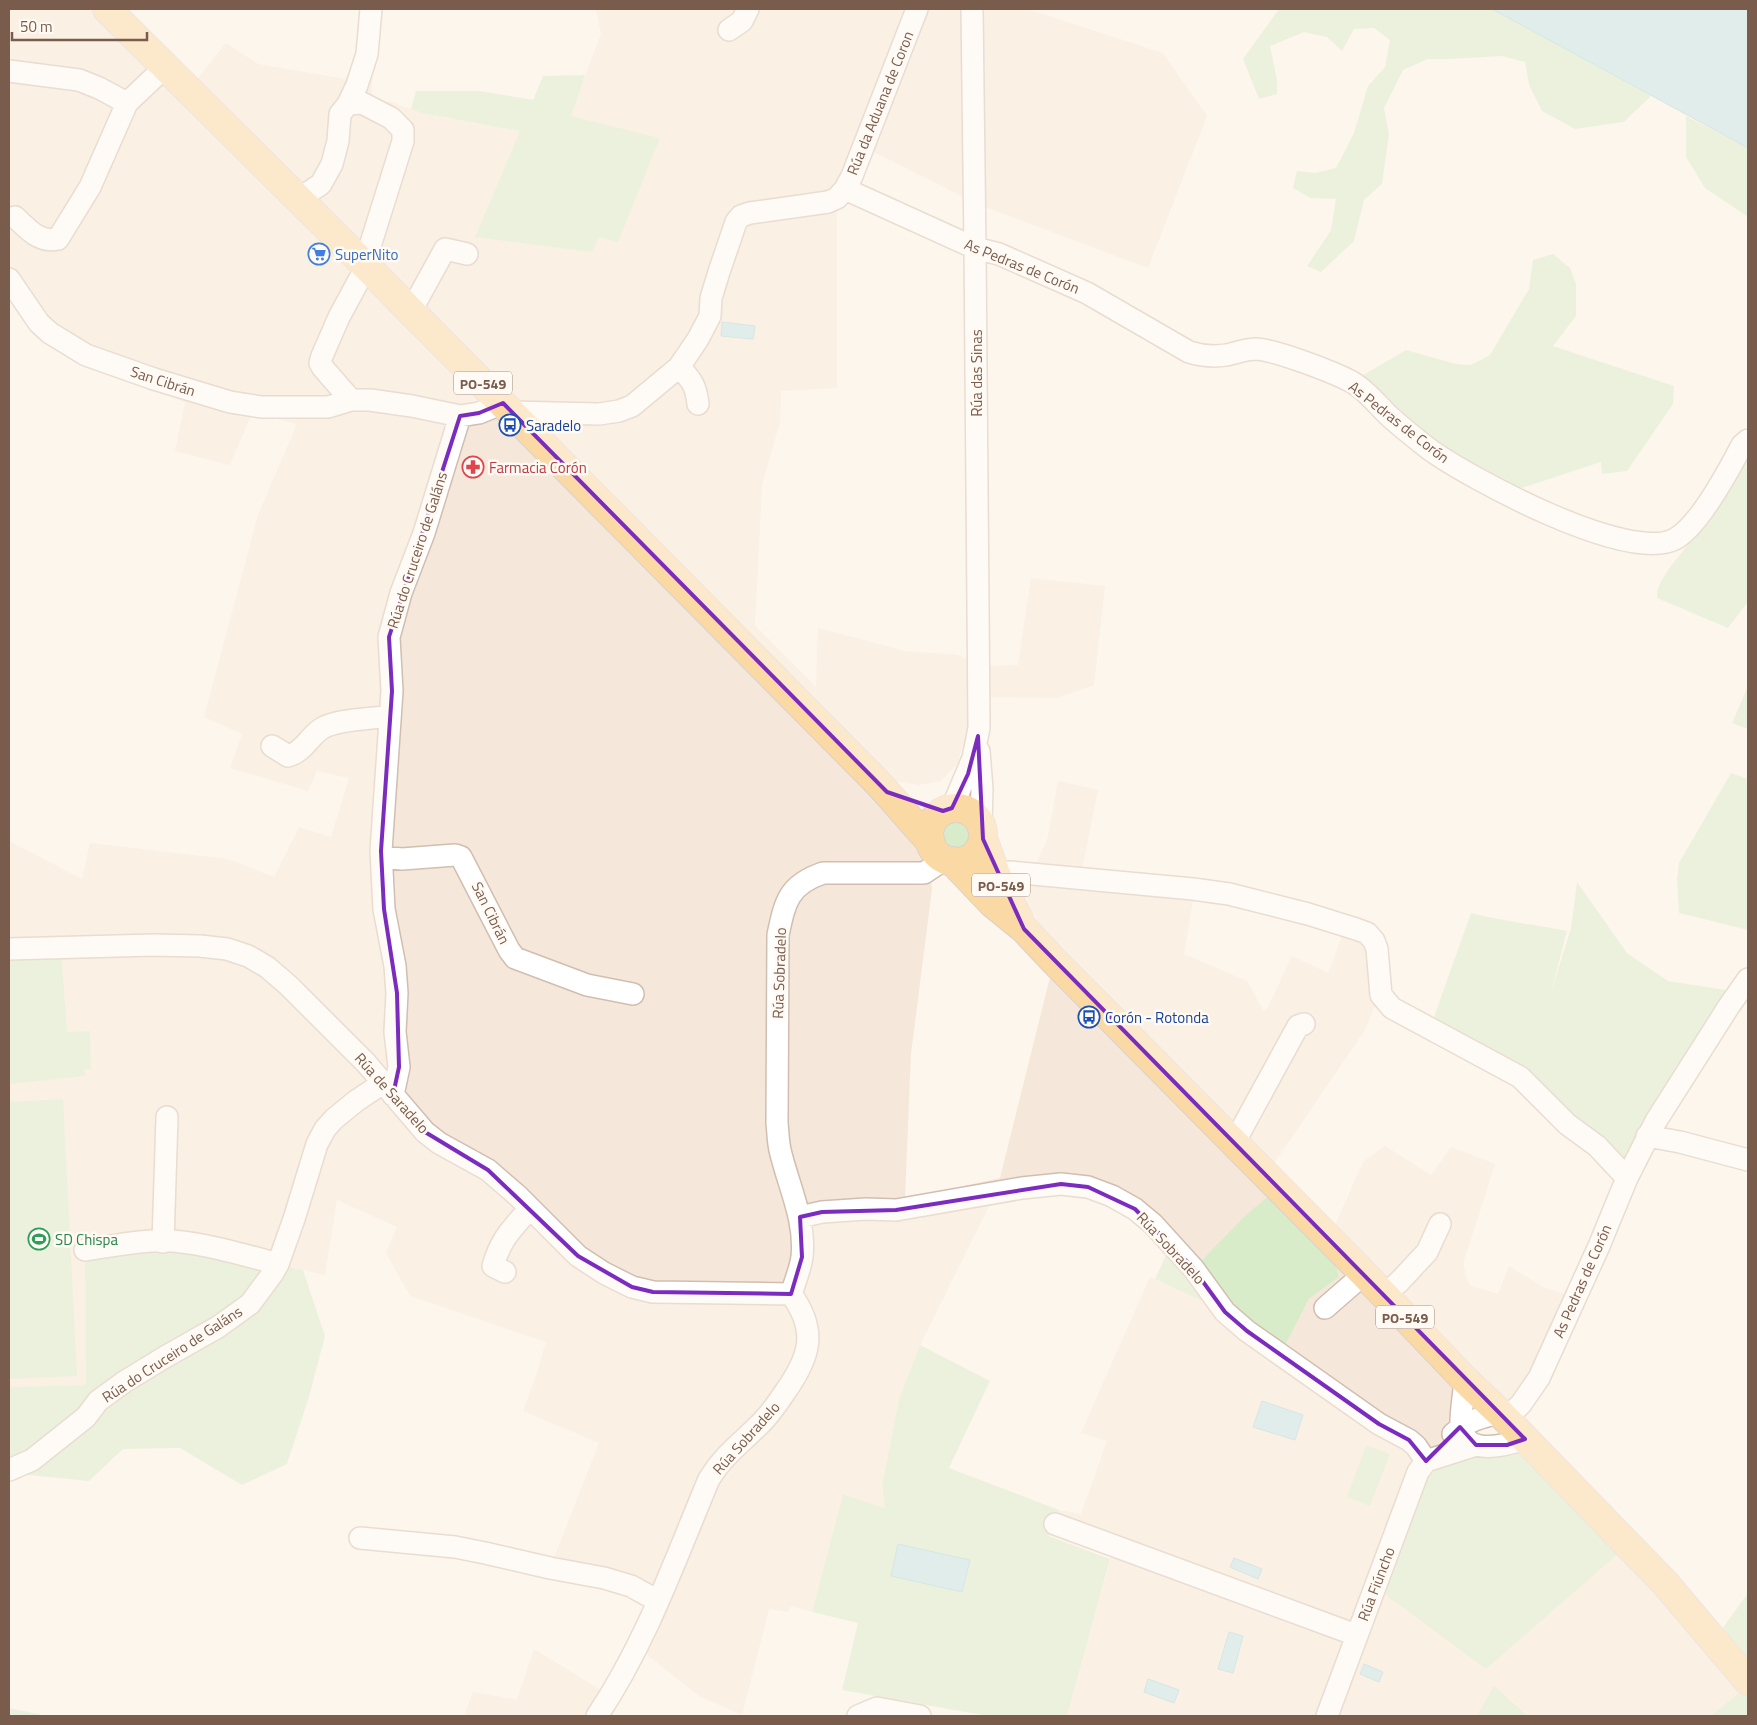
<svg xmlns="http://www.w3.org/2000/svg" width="1757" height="1725" font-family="'Titillium Web',sans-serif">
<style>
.residential{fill:#f5e8da}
.green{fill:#d8ecc9}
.water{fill:#bfe3e8;stroke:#a5d3da}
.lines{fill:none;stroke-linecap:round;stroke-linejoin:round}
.minor-casing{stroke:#d1beb0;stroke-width:24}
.major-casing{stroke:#dad1cd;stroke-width:30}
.minor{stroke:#fff;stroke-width:21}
.major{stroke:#fbd9a5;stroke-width:28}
.marked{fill:none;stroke:#7b2cbf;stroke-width:4;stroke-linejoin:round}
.labels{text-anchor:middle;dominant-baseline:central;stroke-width:5;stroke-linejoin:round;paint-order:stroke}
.shield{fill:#fffaf3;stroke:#a28b7f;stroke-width:1}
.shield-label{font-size:14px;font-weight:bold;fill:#7a5c4d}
.street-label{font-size:15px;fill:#7a5c4d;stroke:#fffaf3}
.shop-label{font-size:15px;fill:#366cbe;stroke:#fffaf3;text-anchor:start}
.transit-label{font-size:15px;fill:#164399;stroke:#fffaf3;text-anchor:start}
.health-label{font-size:15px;fill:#be3a42;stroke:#fffaf3;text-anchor:start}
.leisure-label{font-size:15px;fill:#27864d;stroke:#fffaf3;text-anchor:start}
</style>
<rect width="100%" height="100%" fill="#fdf6ec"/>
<!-- residential -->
<path class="residential" d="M9,9H91L162,76L925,846L932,889L911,1054L905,1199L1000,1178L1054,961L1023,890L1047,841L1058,781L1098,790L1082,870L1196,883L1184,954L1247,981L1264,1012L1268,1007L1292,956L1328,973L1349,919L1380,931L1383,939L1385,981L1365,1030L1266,1175L1278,1188L1193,1268L1112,1196L1061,1184L995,1194L920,1345L899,1399L882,1485L885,1508L843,1494L812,1612L791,1606L788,1612L769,1609L742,1715L699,1696L637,1647L653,1615L631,1595L550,1568L599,1443L523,1411L536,1375L546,1342L410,1296L386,1253L397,1227L337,1200L325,1275L278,1264L86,1385L9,1387V841L82,879L90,843L228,859L274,877L299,827L331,837L349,778L317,771L308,791L230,768L242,734L204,717L258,515L297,424L252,413L230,465L175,451L185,403L50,333L11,296L9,298Z
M377,9L371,100L391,102L422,113L520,131L599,237L660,138L570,116L601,34L596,9H1027L1163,53L1207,116L1148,268L975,203L864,147L837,198V388L781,391L780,422L762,485L755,625L816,687L818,628L905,651L958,655L978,666L1018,665L1031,578L1105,586L1094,685L1057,698L979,697L957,764L941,781L919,785L872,777L196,81L226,43L258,64L345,79L358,59Z
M1385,1146L1431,1175L1451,1147L1495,1164L1463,1264L1469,1285L1498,1294L1509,1266L1543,1287L1570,1296L1506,1419L1482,1426L1426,1461L1628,1545L1748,1686L1710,1716H1529L1494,1685L1477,1716H1067L1114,1546L1055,1524L1059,1510L1081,1514L1107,1441L1081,1433L1150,1277L1225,1312L1280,1354L1309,1299L1339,1277L1329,1239L1363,1162Z
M534,1649L604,1692L597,1716H464L473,1692L517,1700Z"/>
<!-- green -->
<path class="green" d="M1279,9H1492L1651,96L1624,122L1575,129L1542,111L1529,85L1525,62L1502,56L1451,59H1428L1403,70L1384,108L1389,134L1382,184L1364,200L1354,241L1321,272L1307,266L1331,230L1336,199L1310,198L1293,188L1297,171L1315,173L1336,168L1354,133L1368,86L1385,67L1390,40L1374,28L1354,29L1342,51L1327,37L1304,32L1270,46L1277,80V94L1259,99L1243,59Z
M585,75L571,116L660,138L618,242L599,237L592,252L475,237L520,131L422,113L411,109L416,91H480L533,100L543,76Z
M1686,116L1748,148V217L1705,188L1686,157Z
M1553,254L1570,268L1576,284V316L1553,346L1674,386L1673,404L1627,471L1602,474L1601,462L1506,493L1351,382L1406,350L1456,364L1471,365L1490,355L1529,289L1533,260Z
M1748,449V602L1728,628L1657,598C1655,579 1686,550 1696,534C1716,507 1731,477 1748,449Z
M1748,686V729L1732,723Z
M1731,773L1748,779V930L1679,913L1677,880L1679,863Z
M943 834a14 14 0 1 1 28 0a14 14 0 1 1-28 0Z
M1577,882L1627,953L1668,981L1739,992L1627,1178L1553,1109L1430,1028L1471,913C1503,921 1535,925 1567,931L1551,992L1571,928Z
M9,949H61L67,1032L90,1031L91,1069H84L85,1076L9,1084Z
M63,1099L77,1376L9,1379V1102Z
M1278,1188L1329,1239L1339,1277L1309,1299L1280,1355L1225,1312L1155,1279L1171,1244L1194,1268L1245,1216Z
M133,1244L285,1266L303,1270L325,1336L309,1397L287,1464L242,1485L180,1448L123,1449L89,1481L9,1473V1387L86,1385L85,1250Z
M920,1345L990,1381L949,1468L1059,1510L1050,1526L1049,1536L1110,1559L1067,1716H988L842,1690L858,1623L812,1612L843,1494L885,1508L882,1485L899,1399Z
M1525,1439L1628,1545L1486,1669L1375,1587L1418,1472Z
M1366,1445L1390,1454L1370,1506L1347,1497Z
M1748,1593V1681L1714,1640Z
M1494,1685L1528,1716H1477Z
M1748,1686V1716H1710Z
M9,1708L48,1716H9Z"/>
<!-- water -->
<path class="water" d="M1492,9H1748V148Z
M722,322L755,326L753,339L721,336Z
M1262,1401L1303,1415L1295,1440L1253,1427Z
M898,1544L970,1560L962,1592L891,1576Z
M1234,1558L1262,1569L1258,1579L1230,1567Z
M1229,1632L1243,1636L1233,1673L1218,1669Z
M1364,1664L1383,1672L1379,1682L1360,1674Z
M1148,1679L1179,1690L1174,1703L1144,1692Z"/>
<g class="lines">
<!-- minor casing -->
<g class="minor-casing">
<path id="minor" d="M729,30L742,21L748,9
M9,71L79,80L99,88L127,103L165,67
M348,104L357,85L367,54L371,9
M845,189L975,248L999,254L1087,293L1189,352C1202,356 1213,357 1226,355C1236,353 1246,349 1256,349C1276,350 1333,372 1352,382C1366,390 1377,404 1388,415C1401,427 1415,438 1429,449C1469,478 1628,564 1675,539C1699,526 1729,470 1742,445L1748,440
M299,199L321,184L332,164L338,141L340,114L348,104L362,103L391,118L403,130V141L371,243L367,267L359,280L339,317L322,356L320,363L323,368L351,400
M15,217C28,229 39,243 58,239L90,187L127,103
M9,279L39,323L50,333L86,355L154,379L230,402L261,407H328L351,400H370L412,406L460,416L479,413L503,403
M411,311L445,249L467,254
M679,367C692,380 696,386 698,404
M511,412L599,414L619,411L632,406L679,367L698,339L710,316L711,298L719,272L736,222L741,216L750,213L828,202L837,198L845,189L852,176L917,9
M272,746L288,756C303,752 308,738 321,729C335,719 372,719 390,716
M979,751L982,789L981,823
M952,808L973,758L979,728L975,248L972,9
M382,857L402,859L455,855L461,857L509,950L515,958L587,985L633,994
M996,874L1011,872L1193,889L1229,894L1308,914L1356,929L1367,933L1374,941L1377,949L1381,995L1392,1008L1520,1077L1567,1124L1597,1146L1627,1178
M9,949L153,945L200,946L227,949L248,956L267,967L288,985L366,1063L425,1132L439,1143L488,1170L518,1196L578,1256L604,1273L632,1287L653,1292L791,1294
M393,1095L399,1067L395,1032L397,993L395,966L384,909L381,851L392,691L389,637L401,593L424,533L460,416
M1647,1136L1680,1142L1748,1160
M1234,1143L1298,1026L1304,1024
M800,1217L822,1212L866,1209L896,1210L1022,1188L1061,1184L1088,1187L1112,1196L1135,1209L1153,1224L1193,1268L1225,1312L1247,1331L1379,1424L1409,1440L1416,1446L1426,1461
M163,1242L167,1117
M85,1250C114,1246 144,1239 173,1241C207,1244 245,1255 278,1264
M505,1272L493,1266C501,1238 512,1229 530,1208
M791,1294C795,1282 800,1270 802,1257C806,1220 788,1185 780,1150C778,1141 778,1132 777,1123L778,935C785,902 788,885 823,873H924L945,859
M1384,1295L1399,1282L1427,1252L1440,1224
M1325,1308L1364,1274
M1465,1380C1464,1393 1460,1416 1461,1427C1466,1457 1507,1445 1525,1439
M1506,1419L1521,1404L1539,1378L1599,1246L1627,1178L1656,1121L1729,1006L1748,979
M1453,1434C1467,1421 1481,1417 1500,1413
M9,1470L32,1460L86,1417L98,1401L124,1382L165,1357L218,1327L250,1304L273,1273L278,1264L294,1219L317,1144L325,1129L334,1119L356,1101L383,1083
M1055,1524L1356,1635
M360,1538L455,1547L485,1553L550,1568L604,1578L631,1586L658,1601
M597,1716C646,1643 675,1560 709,1479C724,1455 740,1444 759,1425C769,1416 777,1404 785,1392C810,1357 818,1331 791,1294
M858,1716L877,1708L920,1716
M1327,1716L1418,1472L1426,1461L1476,1445"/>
</g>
<!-- major casing -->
<g class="major-casing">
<path id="major" d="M107,9L367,267L872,777C893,798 910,821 931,842
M929 835a27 27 0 1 1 54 0a27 27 0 1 1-54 0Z
M983,839L996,874L1019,919
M952,861L992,903L1024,929L1054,961L1364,1274L1465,1380L1500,1413L1628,1545L1665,1583L1748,1681"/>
</g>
<!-- minor -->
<use href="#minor" class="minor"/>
<!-- major -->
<use href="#major" class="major"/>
</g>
<!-- marked area -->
<path d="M0 0H1757V1725H0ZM503,403L887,792L943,811L952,808L968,774L978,736L983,839L1024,929L1525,1439L1507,1445H1476L1460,1427L1426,1461L1409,1440L1379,1424L1247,1331L1225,1312L1193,1268L1135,1209L1088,1187L1061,1184L896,1210L822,1212L800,1217L802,1257L791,1294L653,1292L632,1287L578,1256L488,1170L425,1132L393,1095L399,1067L397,993L384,909L381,851L392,691L389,637L460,416L479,413Z" fill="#fdf6ec" fill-opacity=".55" fill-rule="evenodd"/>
<path class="marked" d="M503,403L887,792L943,811L952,808L968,774L978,736L983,839L1024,929L1525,1439L1507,1445H1476L1460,1427L1426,1461L1409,1440L1379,1424L1247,1331L1225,1312L1193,1268L1135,1209L1088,1187L1061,1184L896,1210L822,1212L800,1217L802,1257L791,1294L653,1292L632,1287L578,1256L488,1170L425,1132L393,1095L399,1067L397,993L384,909L381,851L392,691L389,637L460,416L479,413Z"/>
<!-- icons -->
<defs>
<g id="supermarket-ring" transform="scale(1.125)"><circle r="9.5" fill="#fffaf3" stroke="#3f7fe0" stroke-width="1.5"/><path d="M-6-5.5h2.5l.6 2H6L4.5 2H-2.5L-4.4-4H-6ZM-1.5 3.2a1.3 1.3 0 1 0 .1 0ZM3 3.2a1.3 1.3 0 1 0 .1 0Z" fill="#3f7fe0"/></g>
<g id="bus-ring" transform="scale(1.125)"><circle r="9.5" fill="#fffaf3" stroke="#1a4fb4" stroke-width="1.5"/><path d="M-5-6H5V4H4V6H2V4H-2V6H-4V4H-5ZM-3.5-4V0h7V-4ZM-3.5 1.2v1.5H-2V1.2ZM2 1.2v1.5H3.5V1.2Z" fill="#1a4fb4"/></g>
<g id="pharmacy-ring" transform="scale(1.125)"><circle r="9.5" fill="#fffaf3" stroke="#e0444e" stroke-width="1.5"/><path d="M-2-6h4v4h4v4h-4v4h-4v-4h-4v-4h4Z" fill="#e0444e"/></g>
<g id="stadium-ring" transform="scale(1.125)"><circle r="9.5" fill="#fffaf3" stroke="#2e9e5b" stroke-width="1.5"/><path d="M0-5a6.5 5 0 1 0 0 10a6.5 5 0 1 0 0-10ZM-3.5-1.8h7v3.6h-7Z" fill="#2e9e5b"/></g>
</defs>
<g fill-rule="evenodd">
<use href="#supermarket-ring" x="319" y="254"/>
<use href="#bus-ring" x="510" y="425"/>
<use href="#pharmacy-ring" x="473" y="467"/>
<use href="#bus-ring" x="1089" y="1017"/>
<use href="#stadium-ring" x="39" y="1239"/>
</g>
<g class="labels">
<!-- shield labels -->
<g class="shield">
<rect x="454" y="371.5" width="58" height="23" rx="4"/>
<rect x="972" y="873.5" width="58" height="23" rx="4"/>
<rect x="1376" y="1305.5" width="58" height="23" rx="4"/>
</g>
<g class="shield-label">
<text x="483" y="383">PO-549</text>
<text x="1001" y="885">PO-549</text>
<text x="1405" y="1317">PO-549</text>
</g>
<!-- street labels -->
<g class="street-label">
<text transform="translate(880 103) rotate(-68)">Rúa da Aduana de Coron</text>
<text transform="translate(1022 266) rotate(22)">As Pedras de Corón</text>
<text transform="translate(976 373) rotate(-90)">Rúa das Sinas</text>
<text transform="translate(163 381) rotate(18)">San Cibrán</text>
<text transform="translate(1399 422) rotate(38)">As Pedras de Corón</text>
<text transform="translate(417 550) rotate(-72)">Rúa do Cruceiro de Galáns</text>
<text transform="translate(491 913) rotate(64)">San Cibrán</text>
<text transform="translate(779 973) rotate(-88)">Rúa Sobradelo</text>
<text transform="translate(392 1093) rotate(48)">Rúa de Saradelo</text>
<text transform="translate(1171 1248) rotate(47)">Rúa Sobradelo</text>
<text transform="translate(1582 1281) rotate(-66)">As Pedras de Corón</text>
<text transform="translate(172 1354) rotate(-33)">Rúa do Cruceiro de Galáns</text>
<text transform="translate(746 1438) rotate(-48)">Rúa Sobradelo</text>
<text transform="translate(1376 1584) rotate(-69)">Rúa Fiúncho</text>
</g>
<!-- shop labels -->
<g class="shop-label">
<text x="335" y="254">SuperNito</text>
</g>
<!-- transit labels -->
<g class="transit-label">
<text x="526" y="425">Saradelo</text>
<text x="1105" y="1017">Corón - Rotonda</text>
</g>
<!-- health labels -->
<g class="health-label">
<text x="489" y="467">Farmacia Corón</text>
</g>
<!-- leisure labels -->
<g class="leisure-label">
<text x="55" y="1239">SD Chispa</text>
</g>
</g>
<!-- border -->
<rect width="1757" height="1725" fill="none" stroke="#7a5c4d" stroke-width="20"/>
<!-- scale -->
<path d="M12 32v8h135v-8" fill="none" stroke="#7a5c4d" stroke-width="2.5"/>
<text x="20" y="32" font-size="15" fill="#7a5c4d" stroke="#fffaf3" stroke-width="4" paint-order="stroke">50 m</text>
</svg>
